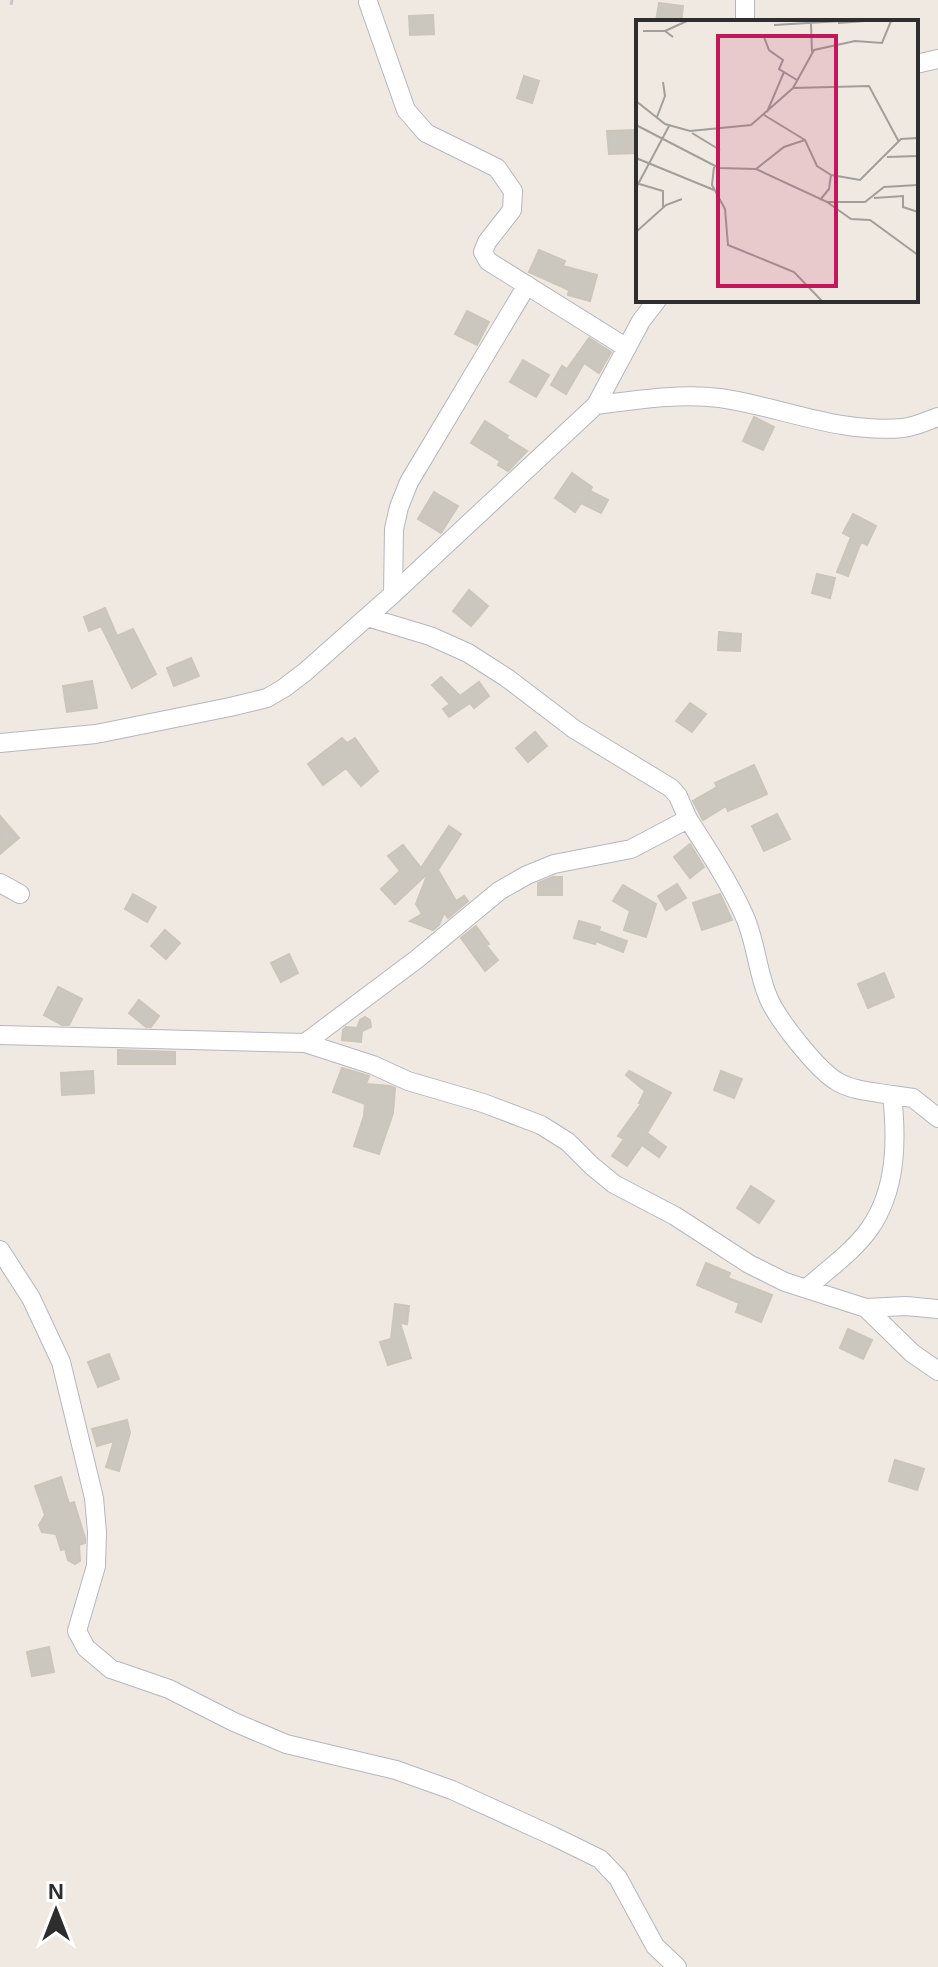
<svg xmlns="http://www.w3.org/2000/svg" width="938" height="1967" font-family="Helvetica,sans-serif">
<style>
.building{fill:#cbc7bf;stroke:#cbc5ba;stroke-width:2}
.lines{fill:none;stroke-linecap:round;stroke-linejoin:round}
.minor-casing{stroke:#b4b7c1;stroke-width:20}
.path{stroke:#c9c9c9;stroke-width:3;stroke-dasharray:6 4;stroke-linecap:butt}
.minor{stroke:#fff;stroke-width:18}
.inset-road{fill:none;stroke:#a29e99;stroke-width:2}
.view{fill:#c2185b;fill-opacity:0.15;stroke:#c2185b;stroke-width:4}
.inset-edge{fill:none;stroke:#2e2e2e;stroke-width:4}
</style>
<rect width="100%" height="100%" fill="#efe9e1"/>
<!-- building -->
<path class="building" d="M659,3L683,6L681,22H656Z
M433,15L434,34L410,35L409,16Z
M524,76L539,81L532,103L517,98Z
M638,130V153L609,154L607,131Z
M539,250L565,261L563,266L597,275L590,301L568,295L569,290L529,272Z
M467,311L489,322L477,345L455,334Z
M589,338L611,352L599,373L584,363L566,394L551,385L562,366L567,369Z
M523,360L549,375L536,397L510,382Z
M754,417L774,427L763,450L743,441Z
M485,421L508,436L506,438L527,451L508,471L498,465L500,461L471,443Z
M572,473L592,487L590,491L608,500L601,513L581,503L575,512L555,498Z
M434,492L458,506L441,533L418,519Z
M853,514L876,526L867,545L861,542L848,576L837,572L851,537L843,533Z
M817,574L835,578L830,598L812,593Z
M469,590L488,606L471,626L453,611Z
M105,608L117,636L133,629L156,674L132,688L101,626L89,631L84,617Z
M719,632L741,634L740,651L718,650Z
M191,658L199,676L174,686L167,668Z
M441,677L460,696L479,682L489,696L474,708L470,703L449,717L443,709L450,704L432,685Z
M92,681L97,708L67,712L63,686Z
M690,703L706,714L692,732L676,721Z
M535,732L547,746L528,762L516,748Z
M342,738L347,743L355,738L378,771L361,786L346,768L323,785L308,764Z
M754,765L767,794L728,811L726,806L703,820L693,801L717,787L715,783Z
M777,814L790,839L764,851L752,826Z
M0,816L19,838L0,854Z
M449,826L461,834L438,870L456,901L464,896L468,901L448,918L444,913L439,925L433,930L410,921L422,914L416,904L428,873L395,904L381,889L400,871L388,856L403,845L421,868Z
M690,844L704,867L690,878L674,857Z
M553,877H562V895H538V883Z
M677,884L686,898L666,910L658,896Z
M623,885L656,904L646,937L624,930L630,911L613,901Z
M133,894L156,907L147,922L125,909Z
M720,894L732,920L702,930L693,903Z
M579,921L600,927L599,931L627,941L623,952L596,941L595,944L574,938Z
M476,926L489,944L486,945L498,960L485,971L461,938Z
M165,930L180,943L166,959L151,946Z
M289,954L298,973L281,982L271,963Z
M884,973L894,997L868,1008L858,984Z
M58,987L82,999L69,1025H62L44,1015Z
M139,1000L159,1016L151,1027H146L129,1013Z
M365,1017L370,1020L371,1027L362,1031L361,1042L342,1040L343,1030L346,1027L357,1028L360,1020Z
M118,1050L175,1052V1064H118Z
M342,1068L369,1076L366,1084L390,1086L395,1088L393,1113L379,1154L354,1146L364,1116L365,1104L333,1092Z
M93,1071L94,1093L62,1095L61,1073Z
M629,1071L671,1093L647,1133L666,1147L659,1157L642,1145L627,1166L612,1156L624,1139L618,1136L641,1104L639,1103L645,1091L626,1075Z
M721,1071L742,1079L734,1098L714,1090Z
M751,1186L774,1201L759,1223L737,1208Z
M706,1263L730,1273L728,1278L772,1295L761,1322L736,1312L739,1303L697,1285Z
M395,1304L409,1306L407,1324L400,1323L411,1358L388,1365L380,1342L391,1339Z
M848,1329L872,1340L863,1359L840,1348Z
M109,1354L119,1379L98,1387L88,1362Z
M127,1420L130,1433L119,1471L106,1467L114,1441L97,1446L92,1429Z
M895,1460L924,1469L917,1490L889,1481Z
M61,1477L69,1504L74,1502L85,1538V1543L79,1545L80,1561L75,1564L68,1560L65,1549L61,1550L56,1534L42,1532L39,1525L45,1515L35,1486Z
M49,1647L54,1672L32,1676L27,1652Z"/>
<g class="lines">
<!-- minor casing -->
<g class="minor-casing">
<path id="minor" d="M745,0V22
M368,2L406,110L426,133L497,168L513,191L512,210L487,242L483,252L488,261L627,348
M916,64L938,59
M596,405C637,400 679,393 720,398C782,407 839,434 903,428C914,427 927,421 938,417
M393,594L394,529L399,507L409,482L527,285
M367,617L430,636L468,653L507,678L574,729L671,788L678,796L688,819
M0,743L96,734L230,707L267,698L284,688L305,672L393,594L596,405L641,321L657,300
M0,883L20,894
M0,1035L305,1043L417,959L499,891L527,875L554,864L631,849L688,819C708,850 729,882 744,915C756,941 757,971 768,997C777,1019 818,1071 838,1082C854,1091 874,1092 892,1095C897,1139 897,1189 870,1228C854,1251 828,1269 807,1288
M305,1043L373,1065L408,1081L483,1103L541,1125L568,1142L592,1166L614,1184L675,1216L749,1264L785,1282L866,1308L906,1306L938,1309
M892,1095L913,1098L938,1118
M0,1250L31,1298L61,1362L94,1498L97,1532L96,1566L77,1631L86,1648L111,1669L169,1689L234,1722L286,1744L396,1770L452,1790L553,1836L600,1859L618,1878L655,1946L677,1967
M866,1308L912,1353L938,1371"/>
</g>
<!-- path -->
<path class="path" d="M11,5L12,0"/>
<!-- minor -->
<use href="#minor" class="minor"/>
</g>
<!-- overview -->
<g transform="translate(636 20)">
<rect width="282" height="282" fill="#efe9e1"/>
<path class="inset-road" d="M202,3L229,1M175,4L176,32M138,5L206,1M7,11H29L37,17M29,11L51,1M128,17L133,30L147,40L143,49L161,60M157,68L233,66L263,122M0,81L29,104L54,111L115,105L157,68L178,30L219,21L246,23L255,1M131,92L148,52M128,95L169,120M21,97L29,76L27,62M0,105L83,148L120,149L148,127L169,120L181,146L195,155L193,169L184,180M56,113L84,130M251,137L282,136M0,138L78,170M78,147L76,165L89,189L92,225L158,252L186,281M120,149L191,182H229L248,167L282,165M195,155L224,160L265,119L282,118M0,163L27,171V187M0,168L33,106M238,178L267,176V187L282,192M191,182L215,199L234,200L282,235M0,212L30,185L46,179"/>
<path class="view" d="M82,16H200V266H82Z"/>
<rect width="282" height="282" class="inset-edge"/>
</g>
<!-- north arrow -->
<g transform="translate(56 1911)" stroke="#ffffff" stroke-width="6" paint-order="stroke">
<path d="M0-6L14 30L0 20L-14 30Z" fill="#2e2e2e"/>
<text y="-12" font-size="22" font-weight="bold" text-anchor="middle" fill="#2e2e2e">N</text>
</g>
</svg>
